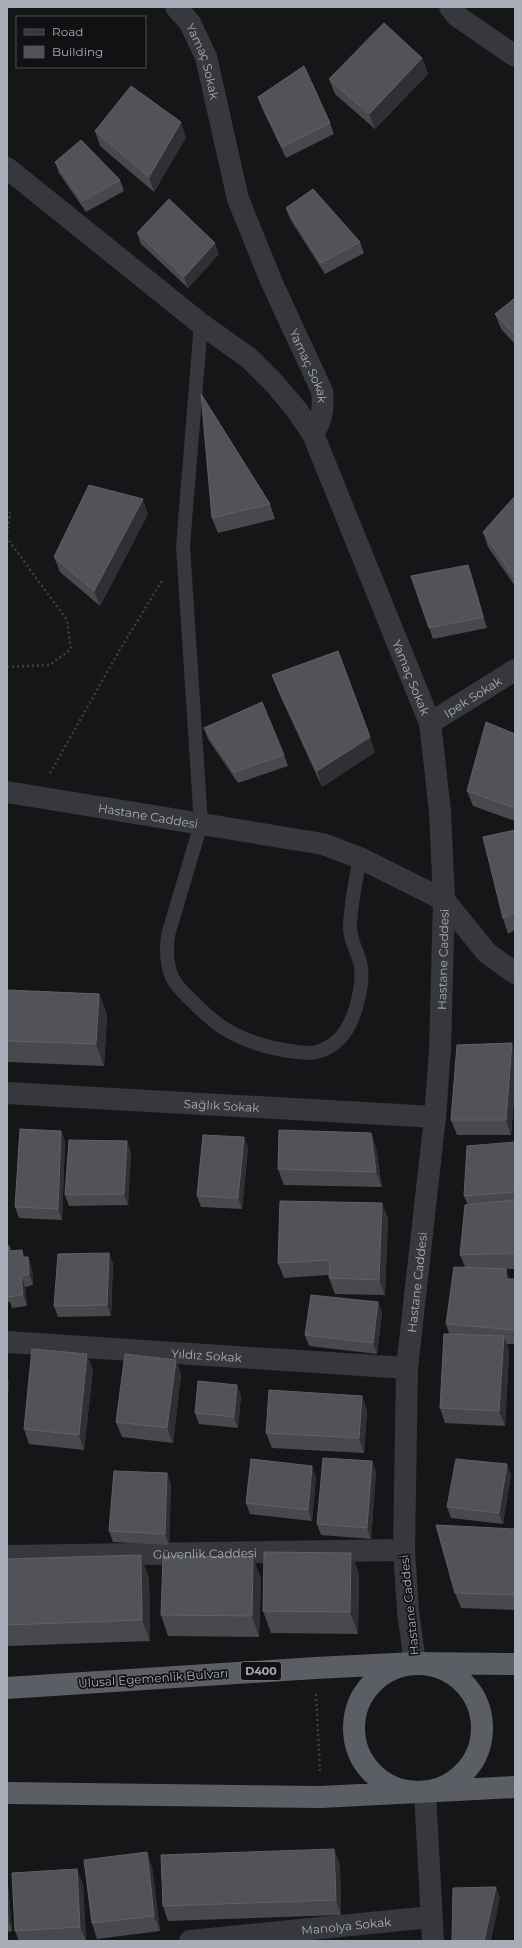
<svg xmlns="http://www.w3.org/2000/svg" width="522" height="1948" font-family="Montserrat,sans-serif">
<style>
.lines{fill:none;stroke-linecap:round;stroke-linejoin:round}
.path{stroke:#3d3f44;stroke-width:2.5;stroke-dasharray:2 3;stroke-linecap:butt}
.service{stroke:#37383d;stroke-width:14}
.minor{stroke:#37383d;stroke-width:22}
.tertiary{stroke:#37383d;stroke-width:22}
.trunk{stroke:#5b5e65;stroke-width:22}
.wall{fill:#47494d}
.shaded-wall{fill:#2f3033}
.building{fill:#525359;stroke:#5f6168}
.labels{text-anchor:middle;dominant-baseline:central;stroke-width:3.5;stroke-linejoin:round;paint-order:stroke}
.shield{fill:#111113;stroke:#7b7e86;stroke-width:1}
.shield-label{font-size:11px;font-weight:bold;fill:#a8adb8}
.street-label{font-size:12px;fill:#a8adb8;stroke:#111113}
</style>
<rect width="100%" height="100%" fill="#161618"/>
<g class="lines">
<!-- path -->
<path class="path" d="M7,667L50,665L71,649L67,620L7,538L10,512
M50,773L122,646L163,579
M316,1694L320,1771"/>
<!-- service -->
<path class="service" d="M201,324L183,546L201,824L168,935C166,950 166,963 172,977C176,986 183,992 189,998C199,1008 208,1017 219,1025C242,1041 270,1049 298,1052C304,1052 311,1054 316,1052C329,1049 338,1042 345,1032C356,1016 365,980 360,962C356,949 349,937 350,924C351,902 356,879 360,858"/>
<!-- minor -->
<g class="minor">
<path id="s1" d="M176,7L190,23L206,57L238,199L272,283L322,391C324,408 322,420 313,434"/>
<path d="M450,7L457,16L515,56"/>
<path id="s2" d="M7,168L201,324L249,358L275,384L296,409L313,434L430,723L440,811L444,900"/>
<path id="s3" d="M430,723L515,670"/>
<path id="s4" d="M7,792L323,844L360,858L444,900L487,953L515,973"/>
<path id="s5" d="M7,1093L435,1117"/>
<path id="s6" d="M7,1342L407,1368"/>
<path id="s7" d="M7,1556L404,1550"/>
<path id="s8" d="M190,1941L431,1917"/>
</g>
<!-- tertiary -->
<g class="tertiary">
<path id="s9" d="M415,1663L408,1611L404,1550L407,1368L435,1117L440,1050L444,900"/>
<path d="M425,1792L433,1941"/>
</g>
<!-- trunk -->
<path class="trunk" d="M354 1728a64 64 0 1 1 128 0a64 64 0 1 1-128 0Z
M7,1688L315,1668L415,1663L515,1664
M7,1793L321,1797L515,1787"/>
</g>
<!-- wall -->
<path class="wall" d="M422,58L428,74L375,129L335,94L329,79Z
M258,97L330,123L334,134L286,158L262,108Z
M95,131L186,137L154,192L100,146Z
M55,162L120,180L124,191L86,212L59,173Z
M286,208L360,242L364,253L325,274L290,219Z
M137,233L219,254L188,288L141,244Z
M515,298V344L501,329L495,314Z
M515,496V586L488,547L483,532Z
M270,504L275,519L218,533L212,518Z
M148,514L100,606L60,572L54,557Z
M468,565L472,576L487,628L433,639L411,576Z
M272,675L375,752L322,787L278,691Z
M204,728L284,755L288,766L238,783L208,739Z
M515,734V821L473,806L467,791Z
M515,830V930L508,934L503,918Z
M7,990L99,994L107,1015L104,1066L7,1062Z
M515,1053V1085L511,1135H457L451,1120Z
M61,1131L65,1142L62,1220L19,1218L15,1207Z
M371,1133L376,1148L382,1187L284,1185L278,1169Z
M244,1137L248,1148L242,1209L201,1207L197,1196Z
M515,1142V1269H501L510,1279H515V1344H507L509,1351L505,1426L445,1423L440,1408L449,1334L446,1324L465,1267L460,1255L468,1205L464,1196Z
M131,1152L128,1205L69,1206L65,1195Z
M388,1218L385,1295L335,1294L329,1278V1275L284,1278L278,1263Z
M7,1246L11,1251L22,1250L24,1257L32,1268L33,1285L25,1287L27,1306L12,1308L10,1302H7Z
M109,1253L113,1264L111,1316L58,1317L54,1306Z
M378,1302L382,1313L377,1354L309,1346L305,1335Z
M176,1360L181,1375L173,1443L122,1437L116,1422Z
M93,1370L84,1450L29,1444L24,1429Z
M237,1385L241,1396L238,1428L199,1424L195,1413Z
M362,1396L367,1411L364,1453L272,1448L266,1433Z
M372,1461L376,1472L371,1539L321,1535L317,1524Z
M511,1475L503,1524L451,1518L447,1507Z
M316,1477L312,1521L250,1514L246,1503Z
M171,1484L169,1545L113,1542L109,1531Z
M515,1529V1610L461,1608L455,1593Z
M351,1553L359,1574L358,1634L271,1633L263,1611Z
M7,1559L149,1577L150,1641L7,1646Z
M261,1578L259,1637L168,1636L161,1615Z
M340,1864L341,1915L168,1921L163,1906Z
M152,1867L160,1931L97,1939L92,1923Z
M7,1883L8,1886L12,1931L7,1932Z
M83,1884L86,1941H19L15,1931Z"/>
<!-- shaded-wall -->
<path class="shaded-wall" d="M422,58L428,74L375,129L369,114Z
M181,122L186,137L154,192L149,177Z
M215,243L219,254L188,288L184,277Z
M143,499L148,514L100,606L94,591Z
M468,565L472,576L487,628L483,617Z
M370,737L375,752L322,787L317,771Z
M99,994L107,1015L104,1066L96,1044Z
M512,1043L515,1053V1085L511,1135L506,1120Z
M61,1131L65,1142L62,1220L58,1209Z
M371,1133L376,1148L382,1187L376,1172Z
M244,1137L248,1148L242,1209L238,1198Z
M7,1138L8,1142L7,1166Z
M127,1141L131,1152L128,1205L124,1194Z
M382,1203L388,1218L385,1295L379,1280Z
M109,1253L113,1264L111,1316L107,1305Z
M28,1257L32,1268L33,1285L29,1274Z
M506,1269L512,1284L506,1279Z
M21,1276L25,1287L27,1306L23,1295Z
M378,1302L382,1313L377,1354L373,1343Z
M504,1336L509,1351L505,1426L499,1411Z
M87,1354L93,1370L84,1450L79,1435Z
M176,1360L181,1375L173,1443L167,1428Z
M7,1376L9,1382L7,1416Z
M237,1385L241,1396L238,1428L234,1417Z
M362,1396L367,1411L364,1453L359,1438Z
M372,1461L376,1472L371,1539L367,1528Z
M507,1464L511,1475L503,1524L499,1513Z
M312,1466L316,1477L312,1521L308,1510Z
M167,1473L171,1484L169,1545L165,1534Z
M351,1553L359,1574L358,1634L350,1612Z
M141,1555L149,1577L150,1641L142,1620Z
M253,1557L261,1578L259,1637L252,1616Z
M334,1849L340,1864L341,1915L336,1900Z
M147,1852L152,1867L160,1931L154,1916Z
M77,1869L83,1884L86,1941L80,1927Z
M7,1883L8,1886L12,1931L8,1920L7,1905Z
M496,1887L500,1898L491,1941H484Z"/>
<!-- building -->
<path class="building" d="M384,23L422,58L369,114L329,79Z
M304,66L330,123L282,147L258,97Z
M131,86L181,122L149,177L95,131Z
M81,140L120,180L82,201L55,162Z
M313,189L360,242L321,263L286,208Z
M169,199L215,243L184,277L137,233Z
M515,298V335L495,314Z
M201,394L270,504L212,518Z
M89,485L143,499L94,591L54,557Z
M515,496V579L483,532Z
M468,565L483,617L429,628L411,576Z
M338,651L370,737L317,771L272,675Z
M262,702L284,755L234,772L204,728Z
M486,722L515,734V808L467,791Z
M515,830V912L503,918L483,837Z
M7,990L99,994L96,1044L7,1041Z
M512,1043L506,1120H451L457,1045Z
M20,1129L61,1131L58,1209L15,1207Z
M279,1130L371,1133L376,1172L278,1169Z
M203,1135L244,1137L238,1198L197,1196Z
M69,1140L127,1141L124,1194L65,1195Z
M515,1142V1192L464,1196L467,1146Z
M515,1200V1253L460,1255L465,1205Z
M280,1201L382,1203L379,1280L329,1278L330,1260L278,1263Z
M7,1246H9L10,1251L22,1250L23,1257H28L29,1274L21,1276L23,1295L8,1297L7,1291Z
M109,1253L107,1305L54,1306L58,1254Z
M454,1267L506,1269V1279H515V1330L446,1324Z
M311,1295L378,1302L373,1343L305,1335Z
M444,1334L504,1336L499,1411L440,1408Z
M32,1349L87,1354L79,1435L24,1429Z
M125,1354L176,1360L167,1428L116,1422Z
M198,1381L237,1385L234,1417L195,1413Z
M269,1390L362,1396L359,1438L266,1433Z
M323,1458L372,1461L367,1528L317,1524Z
M251,1459L312,1466L308,1510L246,1503Z
M456,1459L507,1464L499,1513L447,1507Z
M114,1471L167,1473L165,1534L109,1531Z
M436,1525L515,1529V1595L455,1593Z
M264,1552L351,1553L350,1612L263,1611Z
M141,1555L142,1620L7,1625V1559Z
M163,1556L253,1557L252,1616L161,1615Z
M334,1849L336,1900L163,1906L161,1855Z
M147,1852L154,1916L92,1923L84,1860Z
M77,1869L80,1927L15,1931L12,1873Z
M496,1887L484,1941H452L453,1888Z
M7,1905L8,1920H7Z"/>
<g class="labels">
<!-- shield labels -->
<rect class="shield" x="241" y="1662" width="40" height="18" rx="3"/>
<g class="shield-label">
<text x="261" y="1671">D400</text>
</g>
<!-- street labels -->
<g class="street-label">
<text stroke="none"><textPath href="#s1" startOffset="62">Yamaç Sokak</textPath></text>
<text stroke="none"><textPath href="#s1" startOffset="386">Yamaç Sokak</textPath></text>
<text stroke="none"><textPath href="#s2" startOffset="670">Yamaç Sokak</textPath></text>
<text stroke="none"><textPath href="#s3" startOffset="50">Ipek Sokak</textPath></text>
<text stroke="none"><textPath href="#s4" startOffset="143">Hastane Caddesi</textPath></text>
<text stroke="none"><textPath href="#s9" startOffset="706">Hastane Caddesi</textPath></text>
<text stroke="none"><textPath href="#s5" startOffset="215">Sağlık Sokak</textPath></text>
<text stroke="none"><textPath href="#s9" startOffset="382">Hastane Caddesi</textPath></text>
<text stroke="none"><textPath href="#s6" startOffset="200">Yıldız Sokak</textPath></text>
<text stroke="none"><textPath href="#s7" startOffset="198">Güvenlik Caddesi</textPath></text>
<text transform="translate(409 1605) rotate(-96)">Hastane Caddesi</text>
<text transform="translate(153 1678) rotate(-4)">Ulusal Egemenlik Bulvarı</text>
<text stroke="none"><textPath href="#s8" startOffset="157">Manolya Sokak</textPath></text>
</g>
</g>
<!-- border -->
<rect width="522" height="1948" fill="none" stroke="#a8adb8" stroke-width="16"/>
<!-- legend -->
<rect x="16" y="16" width="130" height="52" fill="#111113" stroke="#4d4f55"/>
<rect x="24" y="29" width="20" height="6" fill="#37383d" stroke="#4d4f55"/>
<text x="52" y="36" font-size="12" fill="#a8adb8">Road</text>
<rect x="24" y="46" width="20" height="12" fill="#525359" stroke="#4d4f55"/>
<text x="52" y="56" font-size="12" fill="#a8adb8">Building</text>
</svg>
